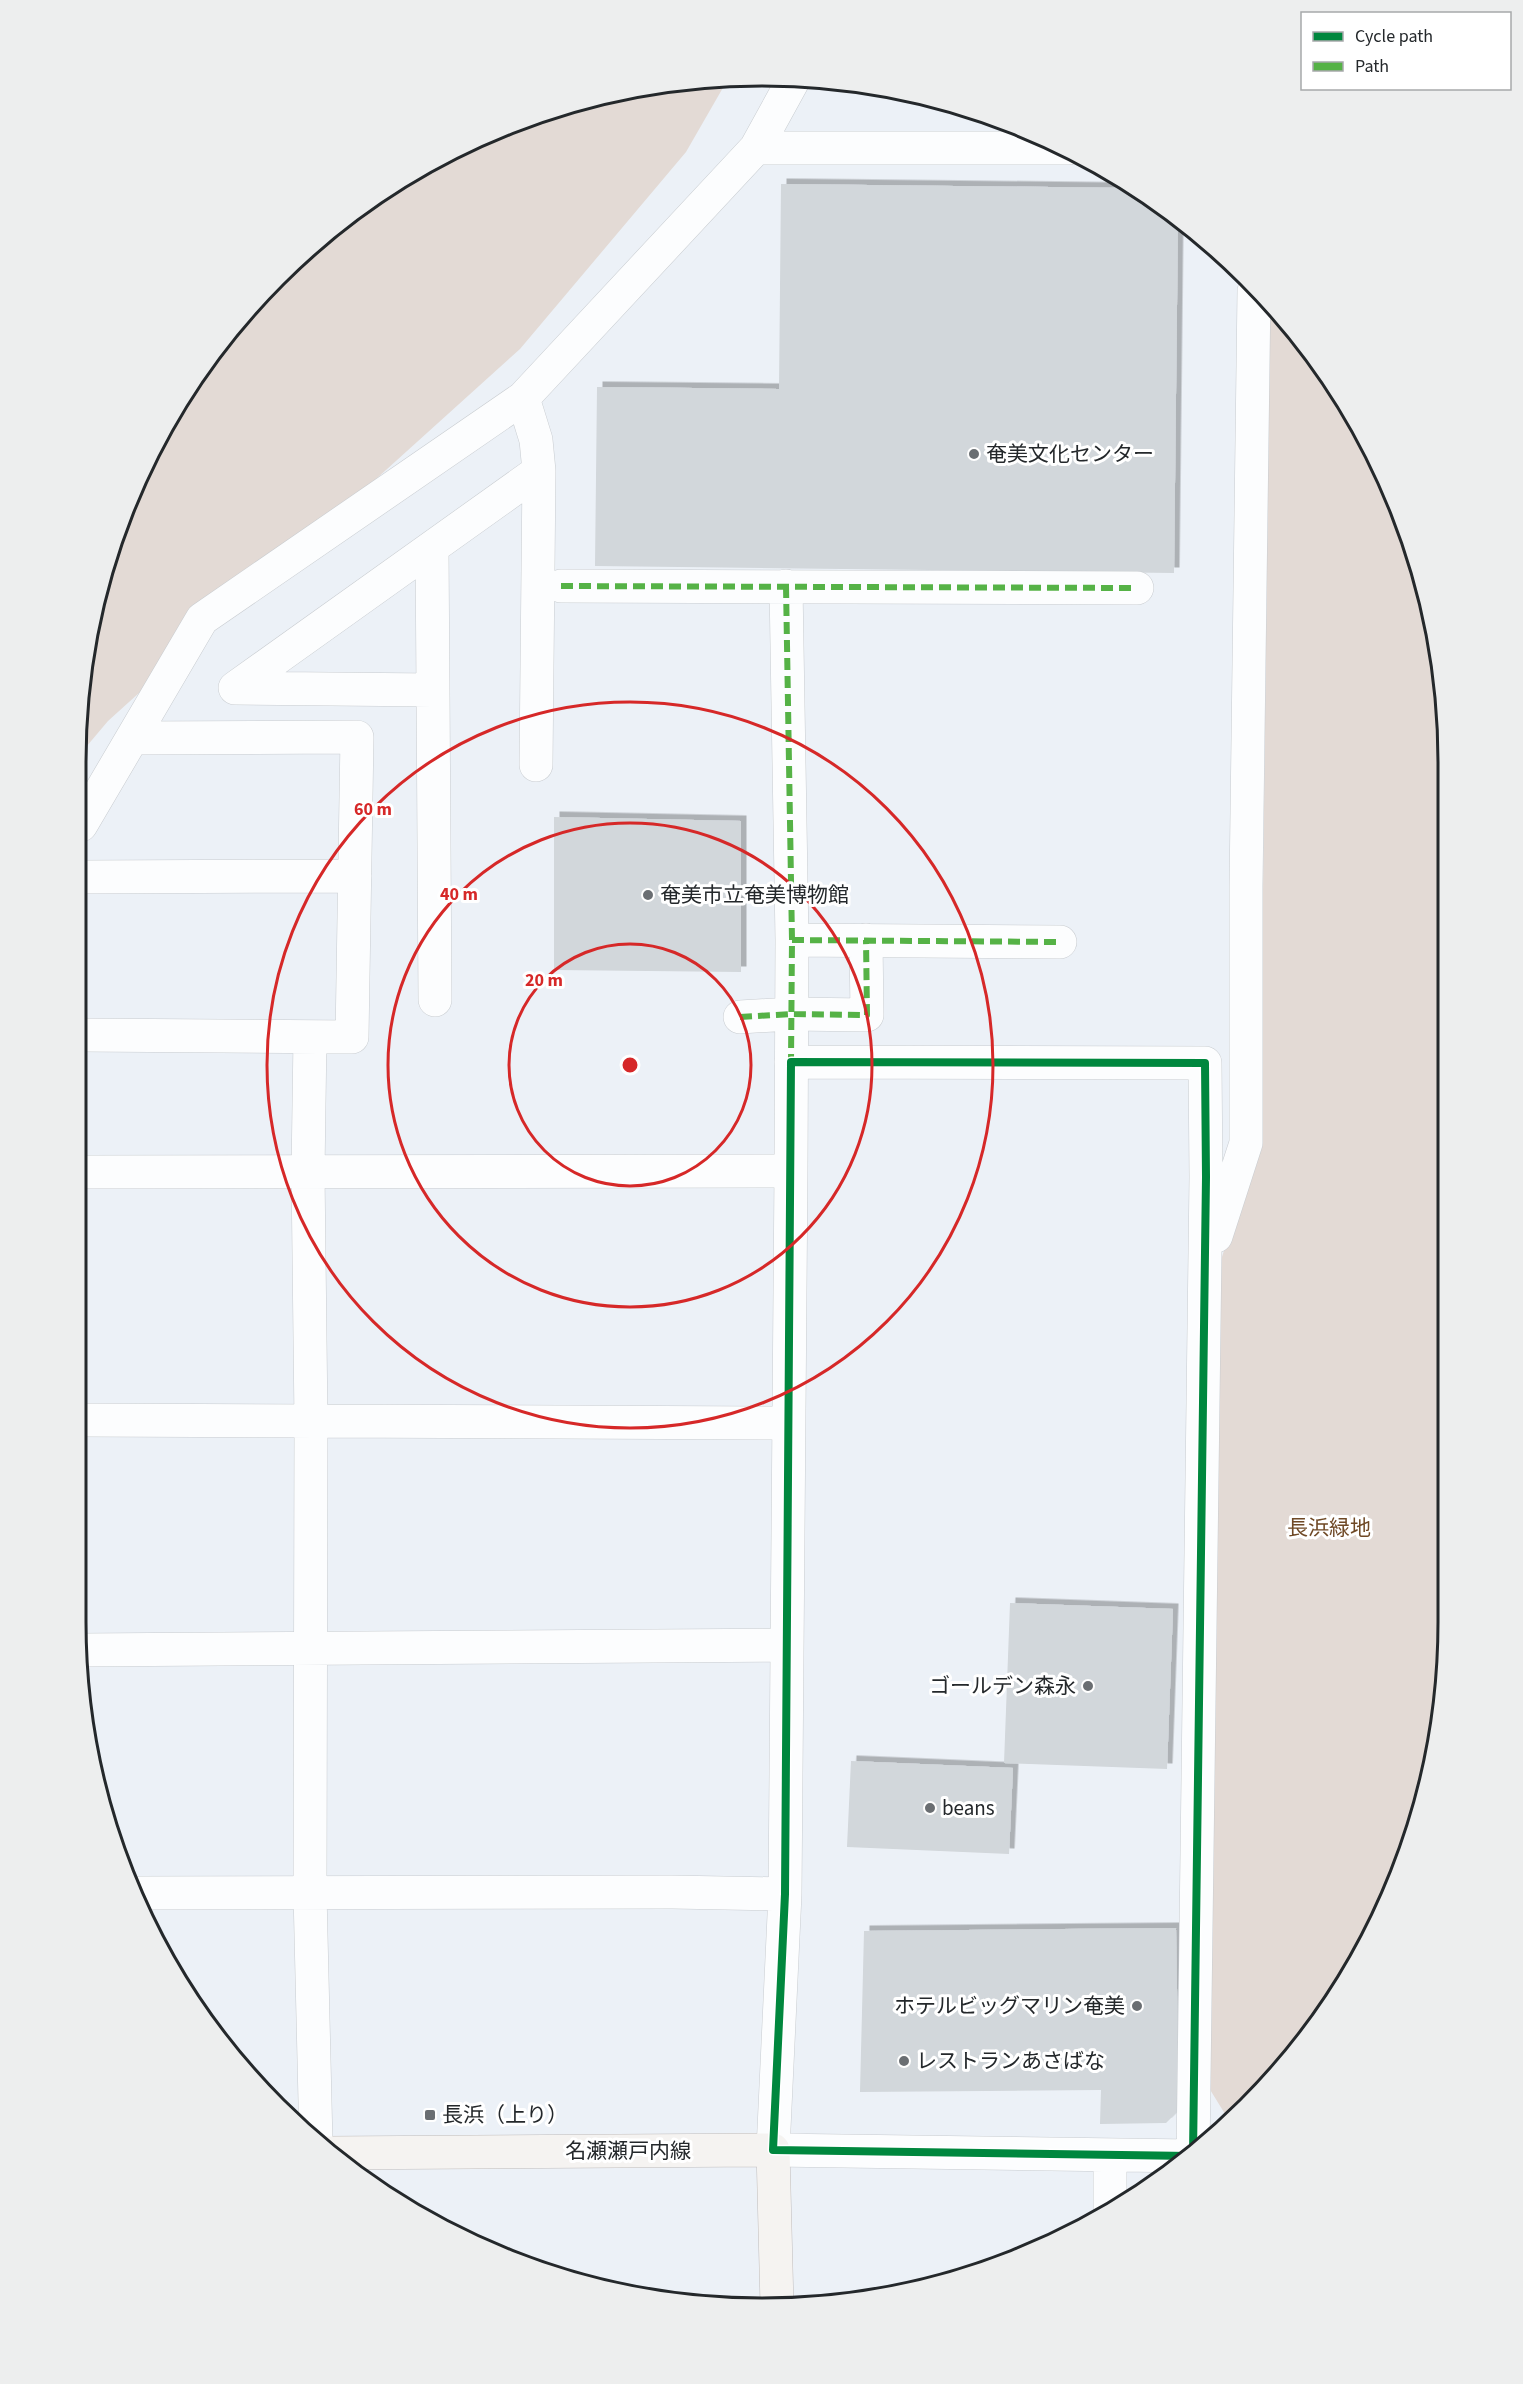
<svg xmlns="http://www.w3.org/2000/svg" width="1523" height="2384" font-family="'Source Sans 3','Noto Sans JP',sans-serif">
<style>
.green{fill:#e3dad5}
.building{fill:#d2d7db;filter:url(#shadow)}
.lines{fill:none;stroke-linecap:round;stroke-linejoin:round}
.minor-casing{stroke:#c8ccd0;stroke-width:34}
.major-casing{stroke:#c0bdbc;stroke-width:34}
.minor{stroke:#fcfdfe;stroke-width:33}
.major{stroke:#f5f3f1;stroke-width:33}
.quiet{stroke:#55b246;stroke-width:6;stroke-dasharray:12 6;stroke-linecap:butt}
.cycleway-casing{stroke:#fff;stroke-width:11}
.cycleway{stroke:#00873e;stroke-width:8}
.ring{fill:none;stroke:#d62828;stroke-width:3}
.poi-dot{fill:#6a6e72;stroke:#fff;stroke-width:2}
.labels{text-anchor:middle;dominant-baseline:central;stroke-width:6;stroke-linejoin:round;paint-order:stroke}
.poi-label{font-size:21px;fill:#24282b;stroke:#fff;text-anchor:start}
.park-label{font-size:21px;fill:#6f4926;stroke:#fff}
.street-label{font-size:21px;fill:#24282b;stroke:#fff}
.rim{fill:none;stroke:#24282b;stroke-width:3}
.centre{fill:#d62828;stroke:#fff;stroke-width:3}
.ring-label{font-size:18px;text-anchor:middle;font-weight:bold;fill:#d62828;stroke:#fff;stroke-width:6;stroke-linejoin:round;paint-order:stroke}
</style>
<defs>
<filter id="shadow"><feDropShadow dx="5.5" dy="-5.5" stdDeviation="0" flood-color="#0004"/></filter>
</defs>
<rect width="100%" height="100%" fill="#ecf1f7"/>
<!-- green -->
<path class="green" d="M728,79L686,152L520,349L108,721L81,753V672L127,499L217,343L309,245L419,167L541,111L672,81Z
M1270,308L1306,343L1377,458L1425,583L1447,716L1442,1712L1396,1885L1306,2041L1230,2122L1209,2088L1217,1272L1260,1141Z"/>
<!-- building -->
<path class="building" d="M781,184L1133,188L1178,216L1174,573L595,566L597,387L779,389Z
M554,817L741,821V972L554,970Z
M1010,1603L1173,1609L1167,1769L1004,1763Z
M851,1761L1013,1768L1009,1854L847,1847Z
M1176,1928L1179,2110L1166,2123L1100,2124L1101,2090L860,2092L864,1931Z"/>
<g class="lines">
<!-- minor casing -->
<g class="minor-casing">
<path id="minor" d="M756,148H1069
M523,398L536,440L539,471L536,765
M432,548L433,690
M561,586L1137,588
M786,586L792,940L791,1171L785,1894L773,2150L1191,2156
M81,825L202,619L523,398L756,148L795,77
M81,877L355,876
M792,940L1060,942
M435,1000L433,690L235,688L539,471
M740,1017L791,1014L867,1015L866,940
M81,1035L352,1037L357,737L133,738
M310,1037L308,1172L311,1421L310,1893L316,2143
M791,1062L1205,1063L1206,1177L1193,2154
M81,1172L791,1171
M1216,1236L1246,1143V887L1254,291
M81,1420L788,1423
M81,1650L786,1645
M136,1893L672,1892L785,1894
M1110,2155V2212"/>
</g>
<!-- major casing -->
<g class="major-casing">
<path id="major" d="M328,2153L773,2150L777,2306"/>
</g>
<!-- minor -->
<use href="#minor" class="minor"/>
<!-- major -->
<use href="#major" class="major"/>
<!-- quiet -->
<path class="quiet" d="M561,586L1137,588
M786,586L792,940L791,1062
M792,940L1060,942
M740,1017L791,1014L867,1015L866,940"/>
<!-- cycleway casing -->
<g class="cycleway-casing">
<path id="cycleway" d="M1191,2156L773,2150L785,1894L791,1062L1205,1063L1206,1177L1193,2154"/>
</g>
<!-- cycleway -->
<use href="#cycleway" class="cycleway"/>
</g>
<!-- distance rings -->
<g class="ring">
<circle cx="630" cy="1065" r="121"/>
<circle cx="630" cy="1065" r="242"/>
<circle cx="630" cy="1065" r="363"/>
</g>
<!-- markers -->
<g class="poi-dot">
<circle cx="974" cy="454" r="6"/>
<circle cx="648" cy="895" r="6"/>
<circle cx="1088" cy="1686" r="6"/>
<circle cx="930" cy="1808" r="6"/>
<circle cx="1137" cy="2006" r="6"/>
<circle cx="904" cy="2061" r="6"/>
<rect x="424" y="2109" width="12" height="12" rx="3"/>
</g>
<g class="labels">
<!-- poi labels -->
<g class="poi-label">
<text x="986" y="454">奄美文化センター</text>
<text x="660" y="895">奄美市立奄美博物館</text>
<text x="1076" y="1686" text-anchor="end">ゴールデン森永</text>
<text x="942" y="1808">beans</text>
<text x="1125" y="2006" text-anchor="end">ホテルビッグマリン奄美</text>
<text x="916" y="2061">レストランあさばな</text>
<text x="442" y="2115">長浜（上り）</text>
</g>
<!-- park labels -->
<g class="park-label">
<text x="1329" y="1528">長浜緑地</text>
</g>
<!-- street labels -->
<g class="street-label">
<text x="628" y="2151">名瀬瀬戸内線</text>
</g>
</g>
<!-- crop -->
<path d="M0 0H1523V2384H0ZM762 86H762A676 676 0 0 1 1438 762V1622A676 676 0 0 1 762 2298H762A676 676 0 0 1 86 1622V762A676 676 0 0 1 762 86Z" fill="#edeeee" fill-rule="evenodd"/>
<path class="rim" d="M762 86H762A676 676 0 0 1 1438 762V1622A676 676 0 0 1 762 2298H762A676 676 0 0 1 86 1622V762A676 676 0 0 1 762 86Z"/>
<circle cx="630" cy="1065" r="9" class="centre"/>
<g class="ring-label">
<text x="373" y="815">60 m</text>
<text x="459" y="900">40 m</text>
<text x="544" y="986">20 m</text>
</g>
<!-- legend -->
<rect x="1301" y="12" width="210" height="78" fill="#ffffff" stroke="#a7a9aa" stroke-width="1.5"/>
<rect x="1313" y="32" width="30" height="9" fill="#00873e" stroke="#a7a9aa" stroke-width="1.5"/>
<text x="1355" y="42" font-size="18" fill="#24282b">Cycle path</text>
<rect x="1313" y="62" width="30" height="9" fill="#55b246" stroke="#a7a9aa" stroke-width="1.5"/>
<text x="1355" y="72" font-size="18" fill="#24282b">Path</text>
</svg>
